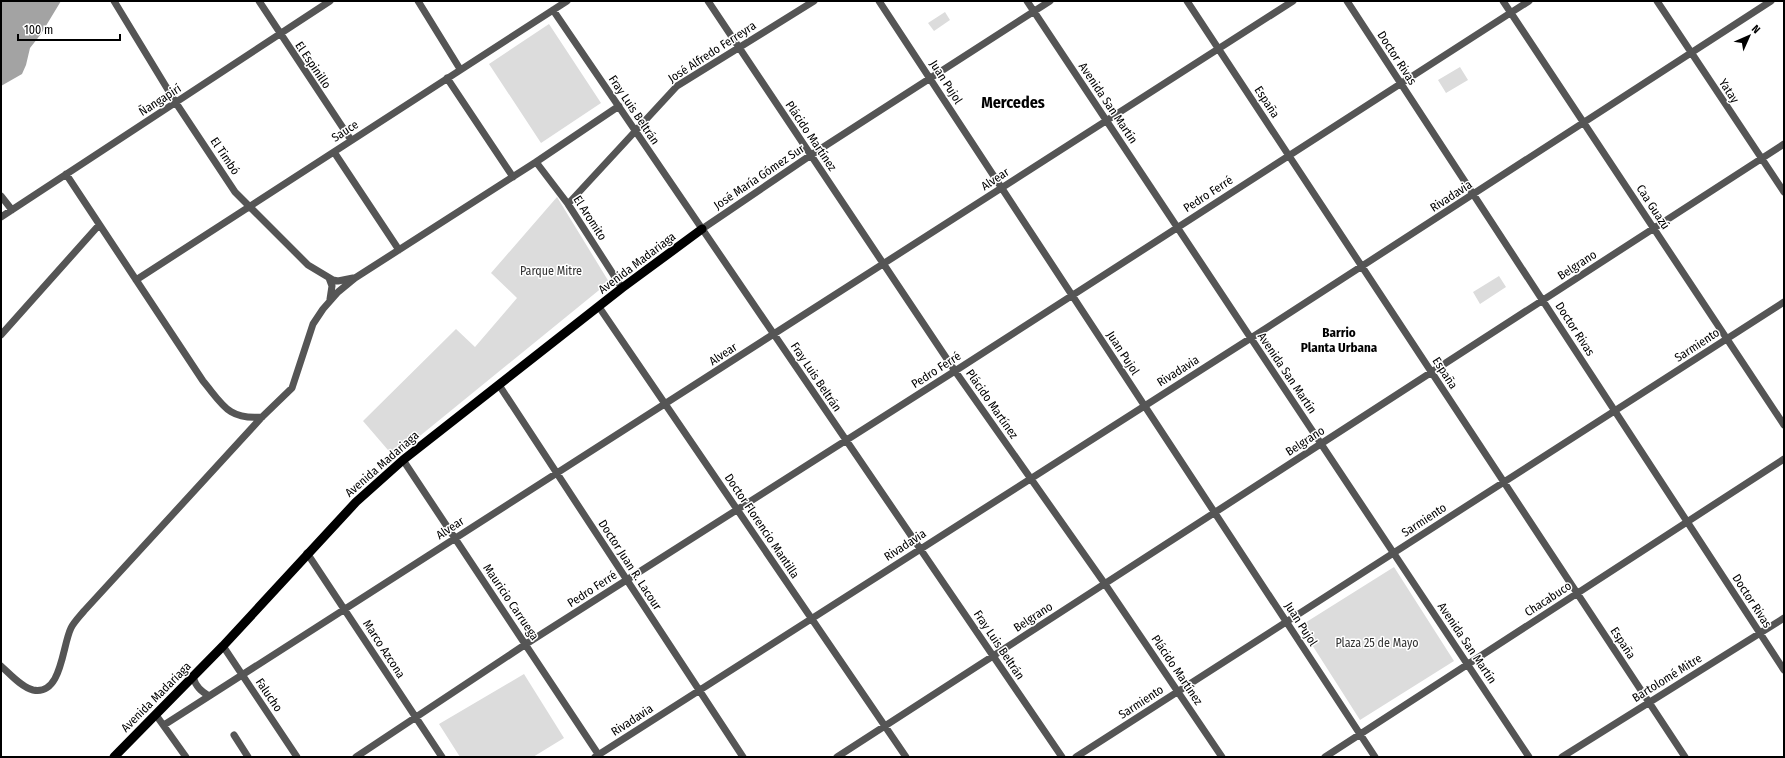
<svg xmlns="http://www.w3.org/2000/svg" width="1785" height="758" font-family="'Fira Sans Condensed',sans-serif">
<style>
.green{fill:#dcdcdc}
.water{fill:#a3a3a3}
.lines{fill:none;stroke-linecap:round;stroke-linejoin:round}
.minor{stroke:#555;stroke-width:7}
.major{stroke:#000;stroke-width:9}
.labels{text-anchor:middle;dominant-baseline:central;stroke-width:3;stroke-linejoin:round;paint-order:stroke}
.street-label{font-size:12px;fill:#000;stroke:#fff}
.park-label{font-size:12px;fill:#333;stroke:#fff}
.neighbourhood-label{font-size:13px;font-weight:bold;fill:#000;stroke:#fff}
.district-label{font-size:16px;font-weight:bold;fill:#000;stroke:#fff}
</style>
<rect width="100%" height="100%" fill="#fff"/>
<!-- green -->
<path class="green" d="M945,12L950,20L934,31L928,23Z
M549,24L601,103L541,143L489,64Z
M1460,67L1468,80L1446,93L1438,80Z
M557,197L609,282L394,457L363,421L456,329L475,347L517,298L491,273Z
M1499,276L1506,287L1480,304L1473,292Z
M1394,567L1454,661L1360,720L1300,626Z
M524,674L564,738L533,757H460L439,724Z"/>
<!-- water -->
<path class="water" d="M1,1H61L41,34L30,48L26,65L22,74L1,86Z"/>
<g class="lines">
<!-- minor -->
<path class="minor" d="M114,1L176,103L235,192L308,265L333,280L338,281L353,278
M259,1L351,140
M418,1L460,69
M708,1L955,371L1105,584L1222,757
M879,1L1375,757
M1027,1L1529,757
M1187,1L1685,757
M1347,1L1784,670
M1503,1L1784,425
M1657,1L1784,192
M553,10L1062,757
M447,78L513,177
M334,152L399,250
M536,162L568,204L622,288
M66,174L203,381C223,405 228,420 262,417
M1,196L12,210
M568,204L677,86L814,1
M1,217L330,1
M702,229L811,155L1050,1
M329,278L332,286L330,299
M136,280L567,1
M599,307L906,757
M1,335L99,225
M499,385L743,757
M403,460L600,757
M307,553L442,757
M223,646L297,757
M1,666C10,674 21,687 33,690C62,696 62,646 71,628C74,622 80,616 84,611L262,417L292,388L313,324L323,309L338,292L355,278L536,162L619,106
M193,677C196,687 201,691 209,696
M156,715L186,757
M164,725L1293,1
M234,735L248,757
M356,757L526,644L955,371L1529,1
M595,757L1251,338L1771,1
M837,757L1784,144
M1076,757L1784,302
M1325,757L1784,459
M1562,757L1784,618"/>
<!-- major -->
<path class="major" d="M114,757L223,646L356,502L403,460L622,288L702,229"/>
</g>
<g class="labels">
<!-- street labels -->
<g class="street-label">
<text transform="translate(712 52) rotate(-33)">José Alfredo Ferreyra</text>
<text transform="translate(1397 58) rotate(57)">Doctor Rivas</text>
<text transform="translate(313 65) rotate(56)">El Espinillo</text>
<text transform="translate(946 82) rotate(57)">Juan Pujol</text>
<text transform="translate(1729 91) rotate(57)">Yatay</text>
<text transform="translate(160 100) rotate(-33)">Ñangapirí</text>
<text transform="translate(1267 102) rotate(57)">España</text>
<text transform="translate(1108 103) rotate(56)">Avenida San Martín</text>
<text transform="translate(634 110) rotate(56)">Fray Luis Beltrán</text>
<text transform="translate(345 131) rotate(-33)">Sauce</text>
<text transform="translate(811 136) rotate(56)">Plácido Martínez</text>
<text transform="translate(225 156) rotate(56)">El Timbó</text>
<text transform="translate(759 177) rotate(-34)">José María Gómez Sur</text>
<text transform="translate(995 179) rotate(-33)">Alvear</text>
<text transform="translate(1208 194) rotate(-33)">Pedro Ferré</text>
<text transform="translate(1451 196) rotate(-33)">Rivadavia</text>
<text transform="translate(1653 207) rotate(57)">Caa Guazú</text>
<text transform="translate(590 218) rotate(57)">El Aromito</text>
<text transform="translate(637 263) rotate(-37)">Avenida Madariaga</text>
<text transform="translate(1577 265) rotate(-33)">Belgrano</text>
<text transform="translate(1575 329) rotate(57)">Doctor Rivas</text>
<text transform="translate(1697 345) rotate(-33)">Sarmiento</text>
<text transform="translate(1123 353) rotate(57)">Juan Pujol</text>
<text transform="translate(723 354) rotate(-33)">Alvear</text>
<text transform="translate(936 370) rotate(-33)">Pedro Ferré</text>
<text transform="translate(1178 371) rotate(-32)">Rivadavia</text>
<text transform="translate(1287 373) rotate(56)">Avenida San Martín</text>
<text transform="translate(1445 373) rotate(57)">España</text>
<text transform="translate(816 377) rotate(56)">Fray Luis Beltrán</text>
<text transform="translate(992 404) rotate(55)">Plácido Martínez</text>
<text transform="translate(1305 441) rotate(-33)">Belgrano</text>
<text transform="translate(382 464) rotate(-41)">Avenida Madariaga</text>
<text transform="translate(1424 520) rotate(-33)">Sarmiento</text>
<text transform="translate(762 526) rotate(56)">Doctor Florencio Mantilla</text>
<text transform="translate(450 528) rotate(-33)">Alvear</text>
<text transform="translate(905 545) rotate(-33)">Rivadavia</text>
<text transform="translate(630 565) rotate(57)">Doctor Juan R. Lacour</text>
<text transform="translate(592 589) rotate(-33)">Pedro Ferré</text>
<text transform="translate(1548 599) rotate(-33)">Chacabuco</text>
<text transform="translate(1752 601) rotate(57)">Doctor Rivas</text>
<text transform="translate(511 602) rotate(56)">Mauricio Carruega</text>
<text transform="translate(1033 617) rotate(-33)">Belgrano</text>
<text transform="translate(1301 624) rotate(57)">Juan Pujol</text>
<text transform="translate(1467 643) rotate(56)">Avenida San Martín</text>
<text transform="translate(1623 643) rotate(57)">España</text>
<text transform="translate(999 645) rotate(56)">Fray Luis Beltrán</text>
<text transform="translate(384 649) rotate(57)">Marco Azcona</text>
<text transform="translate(1177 670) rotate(56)">Plácido Martínez</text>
<text transform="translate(1667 678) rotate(-32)">Bartolomé Mitre</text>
<text transform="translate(269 695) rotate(56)">Falucho</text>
<text transform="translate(156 697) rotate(-45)">Avenida Madariaga</text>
<text transform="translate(1141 702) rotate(-33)">Sarmiento</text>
<text transform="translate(632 720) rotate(-33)">Rivadavia</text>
</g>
<!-- park labels -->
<g class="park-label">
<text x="551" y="271">Parque Mitre</text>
<text x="1377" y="643">Plaza 25 de Mayo</text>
</g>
<!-- neighbourhood labels -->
<g class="neighbourhood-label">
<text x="1339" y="332">Barrio<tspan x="1339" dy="15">Planta Urbana</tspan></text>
</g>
<!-- district labels -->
<g class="district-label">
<text x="1013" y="102">Mercedes</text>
</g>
</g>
<!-- border -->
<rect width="1785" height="758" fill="none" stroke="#000000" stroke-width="4"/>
<!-- north arrow -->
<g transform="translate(1749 36) rotate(45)" stroke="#ffffff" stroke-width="3" paint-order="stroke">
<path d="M0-3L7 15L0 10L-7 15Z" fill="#000000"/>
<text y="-6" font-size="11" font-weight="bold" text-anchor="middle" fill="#000000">N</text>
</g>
<!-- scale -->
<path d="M18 34v6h102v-6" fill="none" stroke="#000000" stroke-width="2"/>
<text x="24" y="34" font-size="12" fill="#000000" stroke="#ffffff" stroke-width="3" paint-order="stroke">100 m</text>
</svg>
